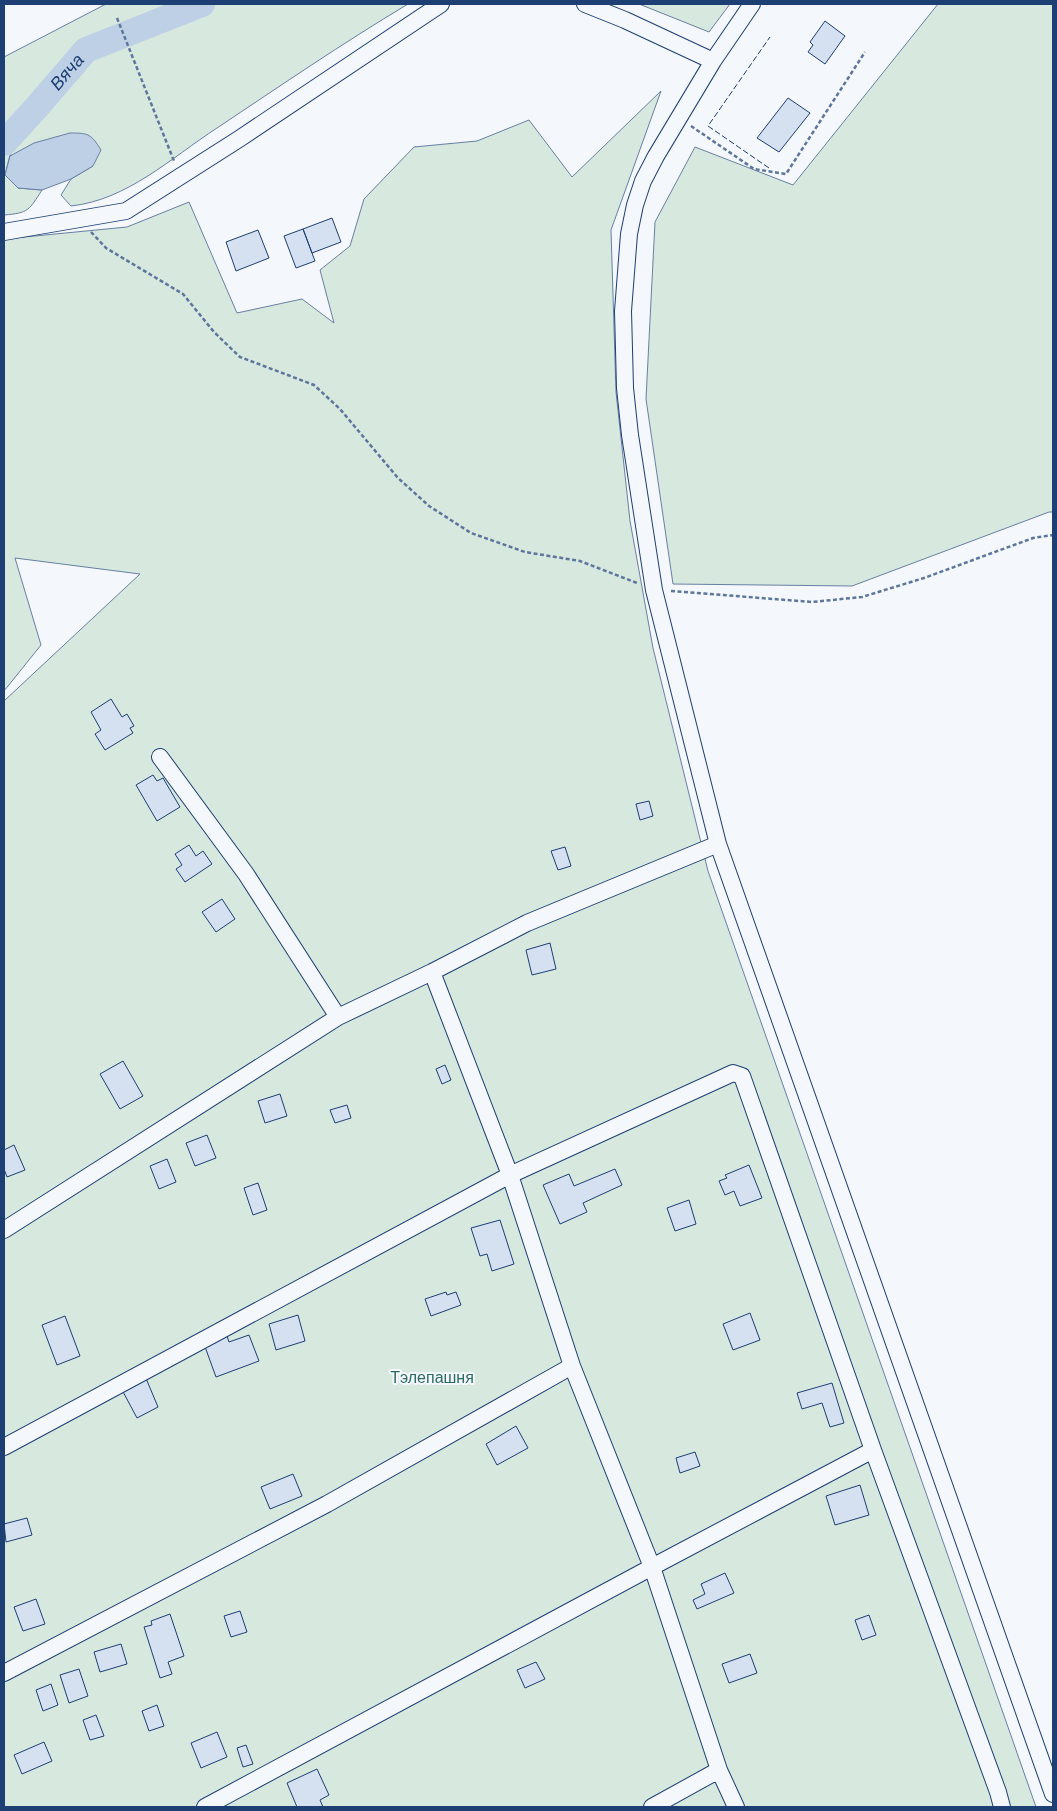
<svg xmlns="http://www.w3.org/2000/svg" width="1057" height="1811" font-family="Arial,sans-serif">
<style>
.green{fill:#d7e8df;stroke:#687fa3}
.water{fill:#bed0e5;stroke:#687fa3}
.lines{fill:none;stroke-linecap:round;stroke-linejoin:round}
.river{stroke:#bed0e5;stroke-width:26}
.building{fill:#d5e0f0;stroke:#1d3f73}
.minor-casing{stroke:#1d3f73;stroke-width:18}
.path{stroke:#5e769c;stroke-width:2.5;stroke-dasharray:4 2.5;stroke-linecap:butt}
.minor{stroke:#f4f7fb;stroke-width:16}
.fence{stroke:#1d3f73;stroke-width:1;stroke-dasharray:6 2.5;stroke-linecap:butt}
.labels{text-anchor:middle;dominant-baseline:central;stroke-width:4;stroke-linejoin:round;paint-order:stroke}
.park-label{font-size:16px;fill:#2c6c60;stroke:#f4f7fb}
.water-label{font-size:18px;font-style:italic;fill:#1d3f73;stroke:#f4f7fb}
</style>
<rect width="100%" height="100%" fill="#f4f7fb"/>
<!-- green -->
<path class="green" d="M106,4H408C343,43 280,86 217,128C171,158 127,200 71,206L61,195L71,179L93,166L10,155L5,175L18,188L42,190C29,210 29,213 4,215V57Z
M639,4H730L709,32Z
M938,4H1053V512H1049L852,586L673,584L646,399L655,222L695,147L793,185Z
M661,91L611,230L616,392L630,521L653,648L708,871L1036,1807H4V701L140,574L15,558L41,645L4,691V239L127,227L189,202L237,313L302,299L334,323L320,270L350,246L364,199L414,147L477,141L529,120L572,177Z"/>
<!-- water -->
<path class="water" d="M70,133C89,133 91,134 101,150L93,166L71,179L42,190L18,188L5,175L10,156L34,143Z"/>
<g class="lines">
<!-- river -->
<path class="river" id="s1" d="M4,143L36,108L86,50L202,4"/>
</g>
<!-- building -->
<path class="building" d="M825,21L845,36L825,64L808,52L813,45L810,42Z
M788,98L810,113L779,152L757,138Z
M332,218L341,242L312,253L303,229Z
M303,229L315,261L296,268L284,236Z
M258,230L269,258L236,271L226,242Z
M111,699L122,717L127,714L134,726L130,728L133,733L105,750L95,734L101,730L91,712Z
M153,775L157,781L163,778L180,807L157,821L136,785Z
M649,801L653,816L640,820L636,804Z
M189,845L196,856L203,851L212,864L185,882L176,869L182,865L175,854Z
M565,847L571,866L558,870L551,851Z
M222,899L235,919L216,932L202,912Z
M550,943L556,969L532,975L526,950Z
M123,1061L143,1096L120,1109L100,1074Z
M445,1065L451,1080L442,1084L436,1069Z
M280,1094L287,1116L265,1123L258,1101Z
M347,1105L351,1118L335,1123L330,1110Z
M207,1135L216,1158L195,1166L186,1143Z
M14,1145L25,1170L7,1177L4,1169V1150Z
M167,1159L176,1182L159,1189L150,1166Z
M749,1165L762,1198L740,1206L734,1191L725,1195L719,1181L727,1178L725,1175Z
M615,1169L622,1185L583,1203L587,1212L560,1224L543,1185L569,1174L574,1186Z
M258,1183L267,1210L253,1215L244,1188Z
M689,1200L696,1224L675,1231L667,1208Z
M500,1220L514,1264L492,1271L487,1254L480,1256L471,1228Z
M446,1292L447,1295L456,1292L461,1305L431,1316L425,1299Z
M750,1313L760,1340L733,1350L723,1324Z
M298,1315L305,1341L276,1350L269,1324Z
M65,1316L80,1356L57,1365L42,1325Z
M249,1335L259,1361L216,1377L204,1344L227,1336L229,1342Z
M145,1376L158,1407L137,1418L121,1388Z
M832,1383L844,1423L830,1427L822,1403L802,1409L797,1393Z
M516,1426L528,1448L497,1465L486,1444Z
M695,1452L700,1466L680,1473L676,1458Z
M293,1474L302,1496L270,1509L261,1487Z
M860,1485L869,1515L835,1525L826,1496Z
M27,1518L32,1535L6,1542L4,1524Z
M725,1573L734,1593L697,1609L693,1600L705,1594L701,1584Z
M36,1599L45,1624L23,1631L14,1607Z
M240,1611L247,1632L231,1637L224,1616Z
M170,1614L184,1656L168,1662L172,1674L160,1678L144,1627L152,1625L151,1621Z
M869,1615L876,1635L862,1640L855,1620Z
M121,1644L127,1664L100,1672L94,1652Z
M750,1654L757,1673L729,1683L722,1664Z
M536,1662L545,1679L525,1688L517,1670Z
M79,1669L88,1696L69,1703L60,1675Z
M51,1684L58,1705L43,1711L36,1690Z
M157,1705L164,1726L149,1731L142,1711Z
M96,1715L104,1736L90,1740L83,1720Z
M217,1732L227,1757L201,1768L191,1743Z
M44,1742L52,1761L22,1774L14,1755Z
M246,1745L253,1764L243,1767L237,1748Z
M317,1769L329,1795L320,1800L323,1807H297L287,1783Z"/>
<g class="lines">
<!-- minor casing -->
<g class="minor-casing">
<path id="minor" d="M585,4L625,20L713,61
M752,4L713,61L656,156L643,181L635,205L629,234L623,311L625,388L630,435L654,590L718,844L1053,1794
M4,232L126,211L239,139L441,4
M160,757L246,874L338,1017
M432,972L510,1175L572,1366L652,1567L719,1770L736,1807
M4,1230L338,1017L432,972L527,923L718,844
M4,1447L510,1175L733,1073L742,1076L873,1450
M4,1673L327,1504L572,1366
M205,1807L652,1567L873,1450L998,1792L1002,1807
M652,1807L719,1770"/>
</g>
<!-- path -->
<path class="path" d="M117,18L174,161
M691,126L754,169L786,174L865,52
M91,232L106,248L183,294L214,332L240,357L314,385L340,409L398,478L429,506L471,533L525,552L580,561L637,583
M671,591L812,602L862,597L924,578L1033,538L1053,535"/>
<!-- minor -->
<use href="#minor" class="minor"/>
<!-- fence -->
<path class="fence" d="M769,168L708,126L770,37"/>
</g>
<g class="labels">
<!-- park labels -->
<g class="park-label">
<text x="432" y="1377">Тэлепашня</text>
</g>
<!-- water labels -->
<g class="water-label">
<text stroke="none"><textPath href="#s1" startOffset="95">Вяча</textPath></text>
</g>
</g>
<!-- border -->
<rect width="1057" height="1811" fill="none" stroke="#1d3f73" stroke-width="10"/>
</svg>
